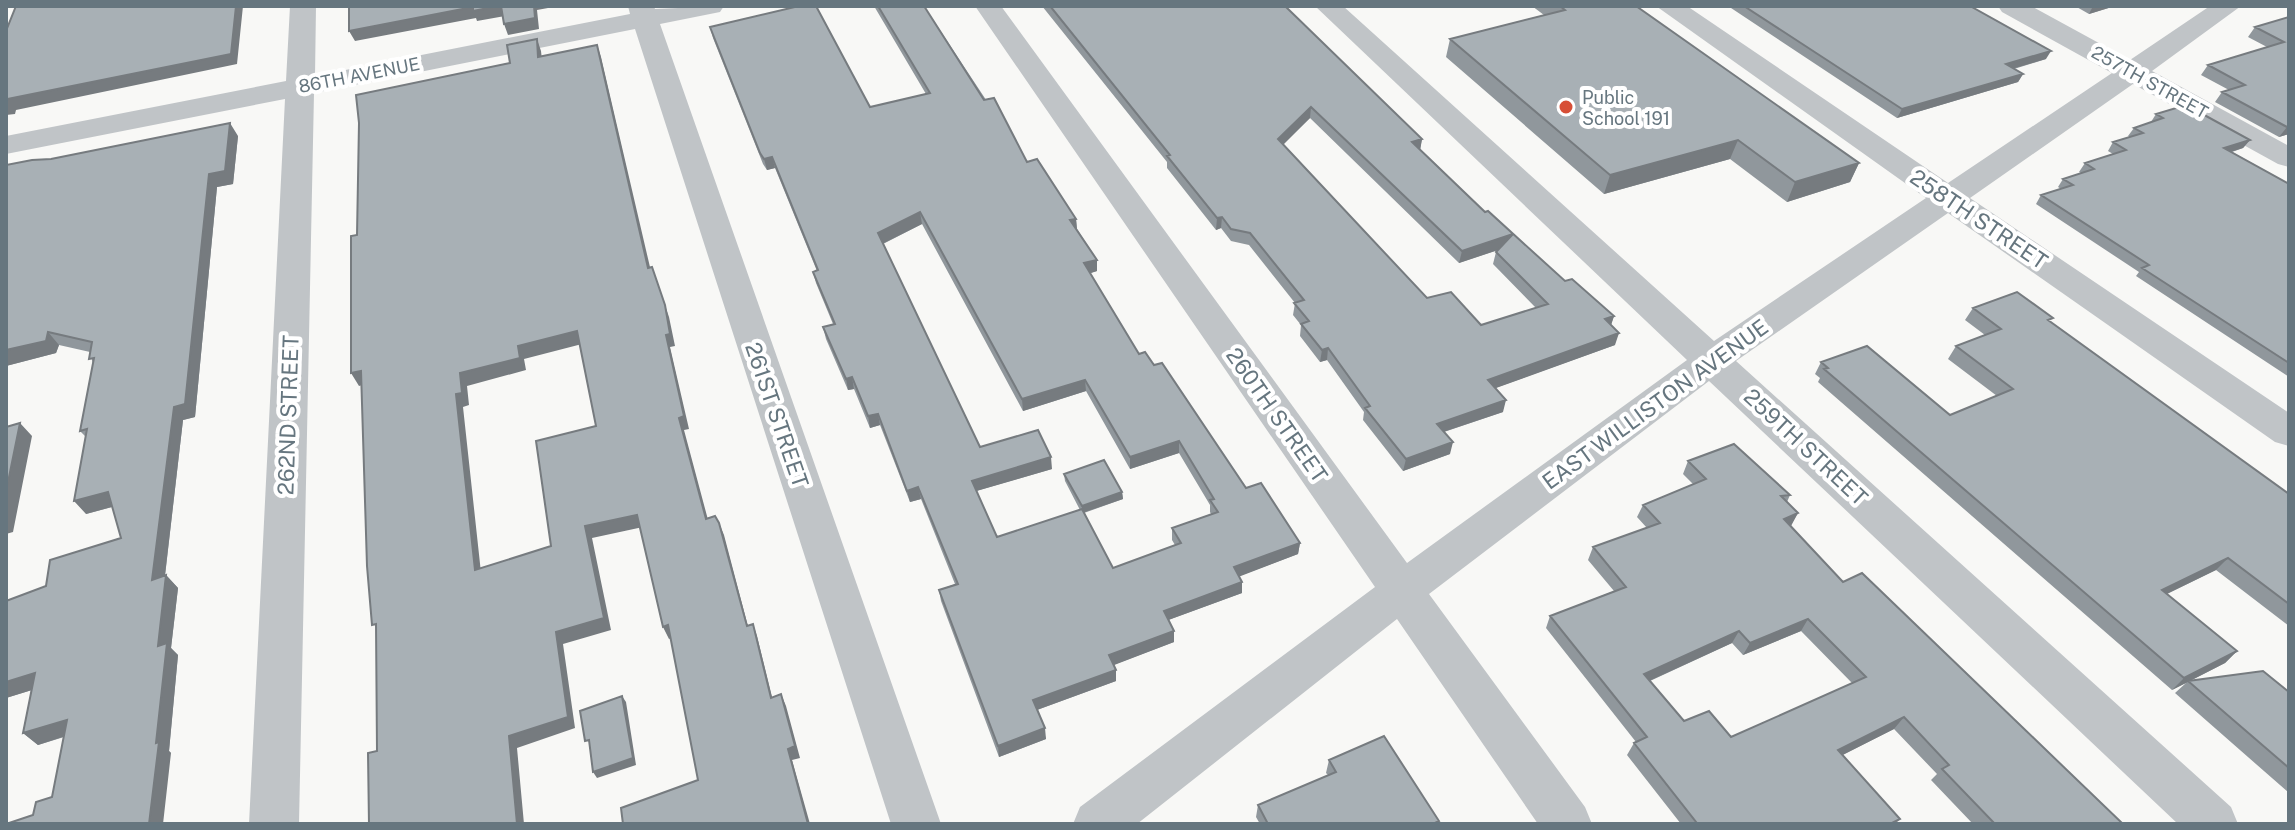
<svg xmlns="http://www.w3.org/2000/svg" width="2295" height="830" font-family="'Public Sans',sans-serif">
<style>
.lines{fill:none;stroke-linecap:round;stroke-linejoin:round}
.street{fill:#c0c4c7;fill-rule:evenodd}
.wall{fill:#90979c;fill-rule:evenodd}
.shaded-wall{fill:#767b7f}
.building{fill:#a8b0b5;stroke:#767b7f;stroke-width:2;fill-rule:evenodd}
.poi-dot{fill:#d74f37;stroke:#fff;stroke-width:3}
.labels{text-anchor:middle;dominant-baseline:central;stroke-width:8;stroke-linejoin:round;paint-order:stroke}
.far-street-label{font-size:18px;fill:#66767f;stroke:#fff}
.far-poi-label{font-size:18px;fill:#66767f;stroke:#fff;text-anchor:start}
.street-label{font-size:22px;fill:#66767f;stroke:#fff}
</style>
<rect width="100%" height="100%" fill="#f8f8f6"/>
<g class="lines">
<!-- street -->
<path class="street" d="M290,6H316L315,76L630,14L628,6H654L655,9L724,6L720,12L660,24L941,824H891L635,29L314,93L299,824H249L285,99L6,154V136L286,81Z
M975,6H1001L1407,563L1687,360L1315,6H1343L1714,341L1926,198L1656,6H1687L1948,183L2112,73L2002,12L1998,6H2031L2130,60L2210,6H2241L2152,71L2289,146V167L2278,164L2133,84L1970,198L2289,413V446L2275,442L1948,213L1736,361L2231,807L2238,824H2178L1709,381L1429,594L1585,807L1592,824H1538L1397,619L1137,824H1073L1080,807L1375,587Z"/>
</g>
<!-- wall -->
<path class="wall" d="M874,6H924L1027,162L1076,219L1077,229L1097,260V271L1090,273L1139,354L1154,365L1246,488L1300,543L1298,554L1239,576L1242,582V593L1168,620L1174,631V642L1113,665L1116,681L1037,710L1046,739L999,757L941,601L939,590L955,584L921,499L910,502L880,425L870,428L854,389L848,390L826,339L823,327L833,324L816,283L813,272L817,271L775,168L767,170L763,164L713,38L710,27L870,107L926,94ZM922,224L1023,411L1086,391L1130,469L1179,453L1210,505V512L1211,514L1172,528V540L1175,545L1113,568L1084,513L1123,499L1122,492L1064,474L1065,481L1080,510L997,537L976,491L1052,469L980,447L883,244Z
M1042,6H1285L1422,139L1420,149L1485,212L1565,281L1614,316L1611,325L1615,345L1495,388L1503,412L1444,432L1450,454L1403,471L1363,420L1364,412L1327,360L1320,362L1300,336L1301,325L1293,315L1295,303L1249,245L1231,241L1221,228L1216,230L1167,168V162ZM1310,118L1459,263L1498,250L1496,252L1493,264L1536,308L1481,325L1427,298L1283,144Z
M1532,6H1636L1859,163L1850,182L1787,202L1730,159L1604,194L1446,57L1450,39L1544,15Z
M1728,6H1970L2046,59L2014,69L2023,74L2018,82L1897,118Z
M2075,6H2115L2089,14Z
M2289,17V134L2279,137L2215,102L2222,92L2229,90L2201,75L2208,65L2267,47L2248,37L2255,27Z
M2156,114L2250,140L2243,148L2232,152L2289,184V377L2136,276L2139,272L2036,204L2041,195L2061,189L2058,187L2063,179L2081,173L2079,172L2085,163L2113,154L2108,151L2113,142L2130,137L2128,136L2134,128L2151,122Z
M238,136L233,184L217,187L195,417L183,420L165,576L166,575L178,588L171,648L178,655L169,751L171,753L33,815L52,797L64,737L38,745L23,733L32,690L6,698V601L46,586L121,538L112,507L86,514V437L80,431L93,364L90,352L59,345L56,353L6,366L51,159Z
M1973,308L2051,322L2289,494V626L2216,570L2167,594L2237,651L2225,663L2190,681L2289,692V793L2175,693L2186,683L2172,690L1818,382L1820,378L1815,374L1821,362L1950,415L1997,396L1948,359L1956,346L1985,335L1965,320Z
M1688,461L1790,495L1787,502L1798,513L1790,526L1843,582L2123,824H1973L1931,780L1937,774L1894,729L1842,755L1900,819L1895,824H1681L1627,755L1634,743L1636,742L1546,628L1550,616L1614,591L1588,560L1593,547L1647,528L1637,517L1643,505L1693,484L1683,474ZM1801,631L1852,683L1731,737L1684,721L1650,681L1732,643L1743,655Z
M1329,760L1439,821L1438,824H1260L1256,817L1258,805L1328,775L1326,773Z"/>
<!-- shaded-wall -->
<path class="shaded-wall" d="M236,6H243L237,64L16,110L15,114L6,115V103L8,99Z
M501,6L505,16L477,21L476,18L355,41L349,31L473,7Z
M534,6H548V8L537,10L539,29L508,35L504,24Z
M2093,6H2115L2089,14Z
M537,39L541,51L543,69L538,57Z
M597,45L601,57L653,280L648,268Z
M2051,51L2046,59L2001,72L2006,64Z
M2023,74L2018,82L1897,118L1902,109Z
M1311,107L1310,118L1277,151L1278,139Z
M230,123L238,136L233,184L217,187L195,417L183,420L163,592L152,580L174,407L209,174Z
M2289,126V134L2279,137L2287,127Z
M1422,139L1420,151L1412,142Z
M1738,140L1730,159L1604,194L1610,175Z
M2250,140L2243,148L2218,156L2224,148Z
M772,157L775,168L767,170L764,159Z
M1859,163L1850,182L1787,202L1795,182Z
M920,212L922,224L880,245L878,233Z
M1222,217L1221,228L1216,230L1217,218Z
M1076,219L1077,230L1070,220Z
M1513,234L1510,246L1459,263L1462,251Z
M1097,260V271L1085,275L1084,263Z
M652,267L669,317L675,346L670,347L689,429L684,430L711,531L706,519L679,418L666,335Z
M1614,316L1610,328L1605,319Z
M577,331L582,344L524,359L526,370L467,386L469,405L463,407L482,582L475,570L456,394L460,373L518,346Z
M48,332L59,345L56,353L6,366V350Z
M1619,333L1615,345L1485,392L1488,380Z
M1328,348L1327,360L1320,362L1322,350Z
M361,371L369,383L359,386L351,373Z
M852,377L854,389L848,390L846,379Z
M1085,380L1086,391L1023,411L1022,399Z
M1506,400L1503,412L1434,435L1437,424Z
M878,414L880,425L870,428L868,416Z
M20,423L32,436L13,532L6,534V492Z
M1179,441V453L1130,469V457Z
M1453,442L1450,454L1403,471L1406,459Z
M1051,457L1052,469L973,492L972,481Z
M918,487L921,499L910,502L907,491Z
M108,492L119,505L86,514L74,501Z
M1122,492L1123,499L1082,513V506Z
M1798,513L1791,526L1777,532L1784,519Z
M637,515L643,527L592,538L611,630L563,644L575,728L517,748L524,824H517L509,736L585,526Z
M719,523L724,535L751,638L747,626Z
M1300,543L1298,554L1233,579L1234,567Z
M2228,558L2216,570L2150,602L2162,590Z
M166,575L178,588L171,648L178,655L169,751L171,753L163,824H149L158,646Z
M1242,582V593L1163,622L1164,611Z
M1808,619L1801,631L1743,655L1750,643Z
M753,624L757,636L775,709L771,698Z
M668,625L674,637L669,639L663,627Z
M1174,631V642L1109,667V655Z
M1739,631L1732,643L1638,686L1644,674Z
M2237,651L2225,663L2172,690L2184,678Z
M1116,670V681L1034,711L1033,700Z
M35,673L48,685L6,698V682Z
M781,694L786,706L800,758L792,760L810,824H808L788,749Z
M622,696L626,702L636,765L597,778L593,772Z
M1904,717L1894,729L1829,762L1838,750Z
M67,720L81,731L38,745L23,733Z
M1045,728L1046,739L999,757L998,746Z"/>
<!-- building -->
<path class="building" d="M16,6H236L231,54L8,99L6,103V31Z
M349,6H498L473,11V7L349,31Z
M501,6H534L535,18L504,24Z
M799,6H816L870,107L930,93L878,6H924L984,100L994,98L1027,162L1037,159L1076,219L1070,220L1097,260L1084,263L1139,354L1145,352L1154,365L1162,363L1246,488L1261,483L1300,543L1234,567L1242,582L1164,611L1174,631L1109,655L1116,670L1033,700L1045,728L998,746L939,590L958,584L918,487L907,491L878,414L868,416L852,377L846,379L823,327L835,324L813,272L818,270L772,157L764,159L760,153L710,27ZM920,212L1022,399L1085,380L1130,457L1179,441L1214,499L1210,500L1218,512L1172,528L1181,543L1113,568L1082,509L997,537L972,481L1051,457L1038,430L980,447L878,233Z
M1050,6H1285L1422,139L1412,142L1485,212L1488,211L1565,281L1572,279L1614,316L1605,319L1619,333L1488,380L1506,400L1437,424L1453,442L1406,459L1365,408L1370,406L1328,348L1322,350L1301,324L1309,321L1294,303L1304,300L1250,233L1231,229L1222,217L1217,218L1167,156L1170,155ZM1311,107L1462,251L1513,234L1496,252L1548,304L1481,325L1451,292L1427,298L1278,139Z
M1560,6H1636L1859,163L1795,182L1738,140L1610,175L1450,39L1565,10Z
M1744,6H1970L2051,51L2006,64L2023,74L1902,109Z
M2289,17V126L2287,127L2222,92L2245,85L2208,65L2284,42L2255,27Z
M537,39L538,57L597,45L648,268L652,267L665,305L670,334L666,335L684,416L679,418L706,519L715,516L719,523L747,626L753,624L771,698L781,694L795,746L788,749L808,824H623L621,808L698,780L668,625L663,627L637,515L585,526L604,618L556,632L568,717L509,736L517,824H369L368,753L377,751L376,624L372,625L367,566L361,371L351,373V236L357,235L359,123L356,95L510,63L507,45ZM577,331L596,426L536,441L551,546L475,570L456,394L462,393L460,373L520,358L518,346Z
M2186,105L2250,140L2224,148L2289,184V363L2142,268L2149,265L2041,195L2073,185L2063,179L2094,169L2085,163L2126,150L2113,142L2143,133L2134,128L2163,118L2156,114Z
M230,123L225,171L209,174L185,404L174,407L152,580L166,575L158,646L167,643L156,743L159,742L149,824H6L33,815L36,802L52,797L67,720L23,733L35,673L6,682V601L46,586L50,560L121,538L108,492L74,501L87,429L80,431L94,358L89,359L92,342L48,332L46,341L6,350V165L32,160L51,159Z
M2017,292L2053,318L2048,320L2289,494V604L2228,558L2162,590L2237,651L2184,678L1824,369L1828,368L1821,362L1867,346L1950,415L2013,389L1956,346L2001,329L1973,308Z
M20,423L6,492V427Z
M1734,444L1790,495L1781,496L1798,513L1784,519L1843,582L1862,573L2123,824H1995L1942,769L1949,765L1904,717L1838,750L1900,819L1890,824H1692L1696,822L1634,743L1647,737L1550,616L1626,587L1593,547L1660,523L1643,505L1706,479L1688,461ZM1808,619L1866,677L1731,737L1709,711L1684,721L1644,674L1739,631L1750,643Z
M1104,460L1122,492L1082,506L1064,474Z
M2263,671L2289,692V768L2188,681Z
M622,696L633,758L593,772L589,740L585,741L580,711Z
M1384,736L1439,821L1433,824H1268L1258,805L1336,772L1329,760Z"/>
<!-- markers -->
<circle class="poi-dot" cx="1566" cy="107" r="8"/>
<g class="labels">
<!-- far-street labels -->
<g class="far-street-label">
<text transform="translate(359 75) rotate(-11)">86TH AVENUE</text>
<text transform="translate(2150 82) rotate(29)">257TH STREET</text>
</g>
<!-- far-poi labels -->
<g class="far-poi-label">
<text x="1582" y="97">Public<tspan x="1582" dy="21">School 191</tspan></text>
</g>
<!-- street labels -->
<g class="street-label">
<text transform="translate(1979 219) rotate(34)">258TH STREET</text>
<text transform="translate(1655 404) rotate(-36)">EAST WILLISTON AVENUE</text>
<text transform="translate(288 415) rotate(-88)">262ND STREET</text>
<text transform="translate(777 415) rotate(71)">261ST STREET</text>
<text transform="translate(1277 415) rotate(55)">260TH STREET</text>
<text transform="translate(1806 447) rotate(43)">259TH STREET</text>
</g>
</g>
<!-- border -->
<rect width="2295" height="830" fill="none" stroke="#66767f" stroke-width="16"/>
</svg>
